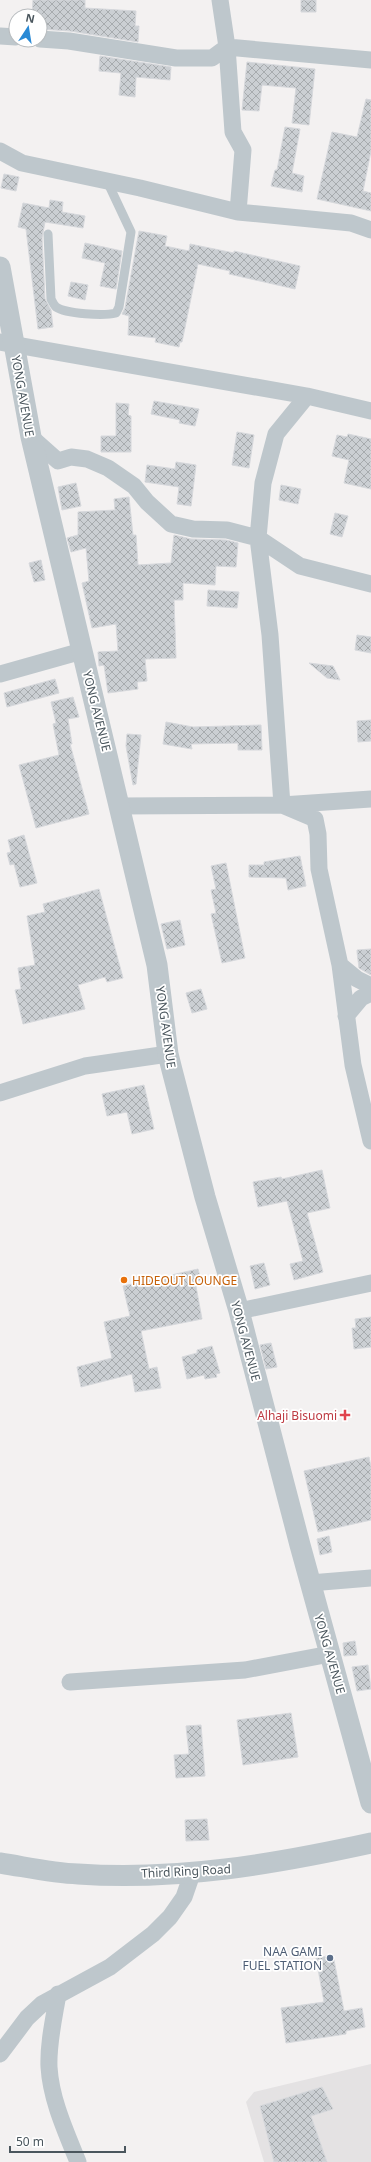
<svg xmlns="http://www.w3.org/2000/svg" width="371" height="2162" font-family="'Noto Sans',sans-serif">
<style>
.education{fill:#e4e2e3}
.building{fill:url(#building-cross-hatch);stroke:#d6d8dc}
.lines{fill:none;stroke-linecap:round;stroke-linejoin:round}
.service{stroke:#bec7cc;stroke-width:9}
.minor{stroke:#bec7cc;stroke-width:17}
.tertiary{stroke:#bec7cc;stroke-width:21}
.food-dot{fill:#e8710a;stroke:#fff;stroke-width:1.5}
.health-dot{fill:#e0444e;stroke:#fff;stroke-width:1.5}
.service-dot{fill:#5c6f8a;stroke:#fff;stroke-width:1.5}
.labels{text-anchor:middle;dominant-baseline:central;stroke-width:3.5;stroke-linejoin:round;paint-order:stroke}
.street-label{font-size:12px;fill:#4a565d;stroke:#fff}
.food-label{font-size:12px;fill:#c56008;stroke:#fff;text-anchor:start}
.health-label{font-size:12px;fill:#be3a42;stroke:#fff;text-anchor:end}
.service-label{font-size:12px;fill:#4e5e75;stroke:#fff;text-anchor:end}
</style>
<defs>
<pattern id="building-cross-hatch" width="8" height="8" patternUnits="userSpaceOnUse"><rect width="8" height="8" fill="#cbcfd3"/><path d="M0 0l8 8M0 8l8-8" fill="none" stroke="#a7abae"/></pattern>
</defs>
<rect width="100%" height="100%" fill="#f3f1f1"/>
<!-- education -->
<path class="education" d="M371,2064V2162H264L246,2102L254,2092Z"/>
<!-- building -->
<path class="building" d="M33,0H85V8L136,11L135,26H139L138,42L70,31L40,29V16H32Z
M301,0H316V12H301Z
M100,56L171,67L170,80L136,77L135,97L119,95L121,73L99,71Z
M247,62L315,69L309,125L292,123L296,88L262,85L259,111L242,110Z
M366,99L371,100V151L363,191L371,193V211L317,199L332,132L357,137Z
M285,127L300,129L292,173L304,176L302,192L271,186L275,170H277Z
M4,174L19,177L16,191L1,188Z
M50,200L63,202L62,212L85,216L83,228L45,222L42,238L45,299L51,310L53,327L38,329L26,229L18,227L23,203L49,208Z
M139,231L167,236L165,246L189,251L190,244L234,253V251L300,266L295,289L229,274L230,271L198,264L182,342H180L179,347L155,342L156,338L128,335L129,316L122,314L125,308Z
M85,243L122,251L116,289L100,286L105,263L82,258Z
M71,282L88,285L85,300L68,296Z
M154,401L199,409L195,426L179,423L180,420L151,414Z
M116,403L129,404L128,415L131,416V452H101V436H116Z
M237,432L254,435L249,468L232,465Z
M348,434L371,439V489L344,483L349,460L332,456L337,435L347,437Z
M176,462L196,465L191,506L177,504L179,487L145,482L147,465L175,469Z
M76,483L81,506L62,510L58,487Z
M281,485L301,489L298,504L279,500Z
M129,497L133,535H136L138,565L171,563L174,535L191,539L226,540L238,543L236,567L216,566L215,585L183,583V600H174L176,658L145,659L147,681L137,682L138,689L108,693L104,665L99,666L98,652L118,651L116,624L92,628L82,583L89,581L86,548L71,552L67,538L78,535V512L115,510L114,499Z
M335,513L348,516L342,537L330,534Z
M41,560L45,580L34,582L29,563Z
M208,590L239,592L237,608L207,606Z
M357,635L371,637V653L355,650Z
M309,663L333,666L340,680L327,678Z
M55,679L59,693L7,707L4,693Z
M73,697L79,717L68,719L72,744H70L89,814L36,828L19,765L59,755L53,724L56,723L51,702Z
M371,720V741L358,742L357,721Z
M166,722L193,727L261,725L262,750H238V743L191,744L192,749L163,744Z
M127,734L141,735L136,784L133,785L126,746Z
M24,835L37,883L20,887L14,864L10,865L7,853L11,852L8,840Z
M300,856L306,886L288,890L286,878L249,877V865H264V862Z
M226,863L245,958L222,963L211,914L216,913L211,890L216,889L211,866Z
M99,889L123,978L107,982L105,977L78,985L85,1009L23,1024L15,990L21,989L18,968L35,965L27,916L45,912L43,904Z
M180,920L185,945L167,949L161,924Z
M371,949V975L359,968L357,952V950Z
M201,989L207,1009L192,1013L186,993Z
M144,1085L154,1129L132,1134L127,1112L107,1116L102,1094Z
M322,1170L330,1208L307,1213L323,1272L294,1280L290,1264L303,1261L287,1201L258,1207L253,1182L281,1177L282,1179Z
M264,1263L270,1285L255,1289L250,1266Z
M198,1269L201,1280L195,1281L202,1319L141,1331L149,1369L157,1367L161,1388L135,1392L132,1374L81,1387L77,1367L112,1358L104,1322L130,1316L123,1286Z
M371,1317V1347L354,1349L352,1328H356L355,1319Z
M271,1343L277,1367L266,1369L260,1345Z
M212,1346L220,1373L216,1374L217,1377L205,1379L204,1375L187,1379L182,1357L197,1353V1350Z
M369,1457L371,1467V1520L318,1532L304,1471Z
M329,1536L332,1552L320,1555L317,1539Z
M355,1641L357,1655L344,1656L343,1643Z
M368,1665L371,1689L357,1691L352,1667Z
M291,1713L298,1757L243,1765L237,1720Z
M201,1725L205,1776L176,1778L174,1755L189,1754L186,1726Z
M207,1819L209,1840L186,1841L185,1820Z
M333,1955L344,2011L362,2008L365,2027L346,2031V2034L286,2043L281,2008L324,2002L316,1958Z
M322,2087L333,2109L311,2116L327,2162H274L260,2106Z"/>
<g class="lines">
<!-- service -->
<path class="service" d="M48,234L51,299C52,301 54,305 56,307C66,314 104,316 116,313L119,307L131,232L107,181"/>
<!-- minor -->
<path class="minor" d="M220,0L227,47L233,132L243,150L238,212
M0,36L16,37
M40,39L69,41L176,58H212L227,47L371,60
M0,151L22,163L140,188L238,212L351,223L371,230
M0,342L307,396L371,411
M307,396L276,434L263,483L258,538L270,635L282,805L315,819L318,834L319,869L340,965L353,1065L371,1141
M31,437L58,461L71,457L87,459L108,468L134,486L147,502L171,524L193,529L227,530L258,538L300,566L371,584
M0,674L82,651
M120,806L282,805L371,799
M340,965L357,979L371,986
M346,1016L361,998L371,993
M0,1093L85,1066L168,1054
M239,1311L371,1283
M310,1583L371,1578
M70,1682L245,1670L330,1654
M58,1994C54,2018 48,2043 49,2067C51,2100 66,2132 78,2162
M0,2054L27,2018L42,2004L110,1967L153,1934L170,1917L184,1897L193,1871"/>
<!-- tertiary -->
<path class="tertiary" d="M0,267L31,437L157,965L168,1054L172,1070L205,1197L239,1311L300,1545L371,1803
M0,1863C26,1867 52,1873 78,1874C177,1881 275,1864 371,1843"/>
</g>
<!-- markers -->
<circle class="food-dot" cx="124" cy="1280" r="4"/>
<path class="health-dot" d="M343 1409h4v4h4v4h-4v4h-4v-4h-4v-4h4z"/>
<circle class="service-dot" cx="330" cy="1958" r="4"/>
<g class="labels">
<!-- street labels -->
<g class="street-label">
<text transform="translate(23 396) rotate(80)">YONG AVENUE</text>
<text transform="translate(97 711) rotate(76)">YONG AVENUE</text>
<text transform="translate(166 1027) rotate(82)">YONG AVENUE</text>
<text transform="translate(246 1341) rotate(75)">YONG AVENUE</text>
<text transform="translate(330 1654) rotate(74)">YONG AVENUE</text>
<text transform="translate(186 1871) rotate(-3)">Third Ring Road</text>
</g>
<!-- food labels -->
<g class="food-label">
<text x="132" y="1280">HIDEOUT LOUNGE</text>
</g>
<!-- health labels -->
<g class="health-label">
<text x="337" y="1415">Alhaji Bisuomi</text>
</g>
<!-- service labels -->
<g class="service-label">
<text x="322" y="1951">NAA GAMI<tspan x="322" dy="14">FUEL STATION</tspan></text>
</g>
</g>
<!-- north arrow -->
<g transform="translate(28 28) rotate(12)"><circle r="19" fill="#ffffff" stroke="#b7bbbe"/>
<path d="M0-3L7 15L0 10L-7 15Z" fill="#2989d5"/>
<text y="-6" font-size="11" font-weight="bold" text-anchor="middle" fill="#4a565d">N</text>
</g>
<!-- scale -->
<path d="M10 2146v6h115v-6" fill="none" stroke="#4a565d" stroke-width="2"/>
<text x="16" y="2146" font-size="12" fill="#4a565d" stroke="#ffffff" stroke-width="3" paint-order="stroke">50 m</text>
</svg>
